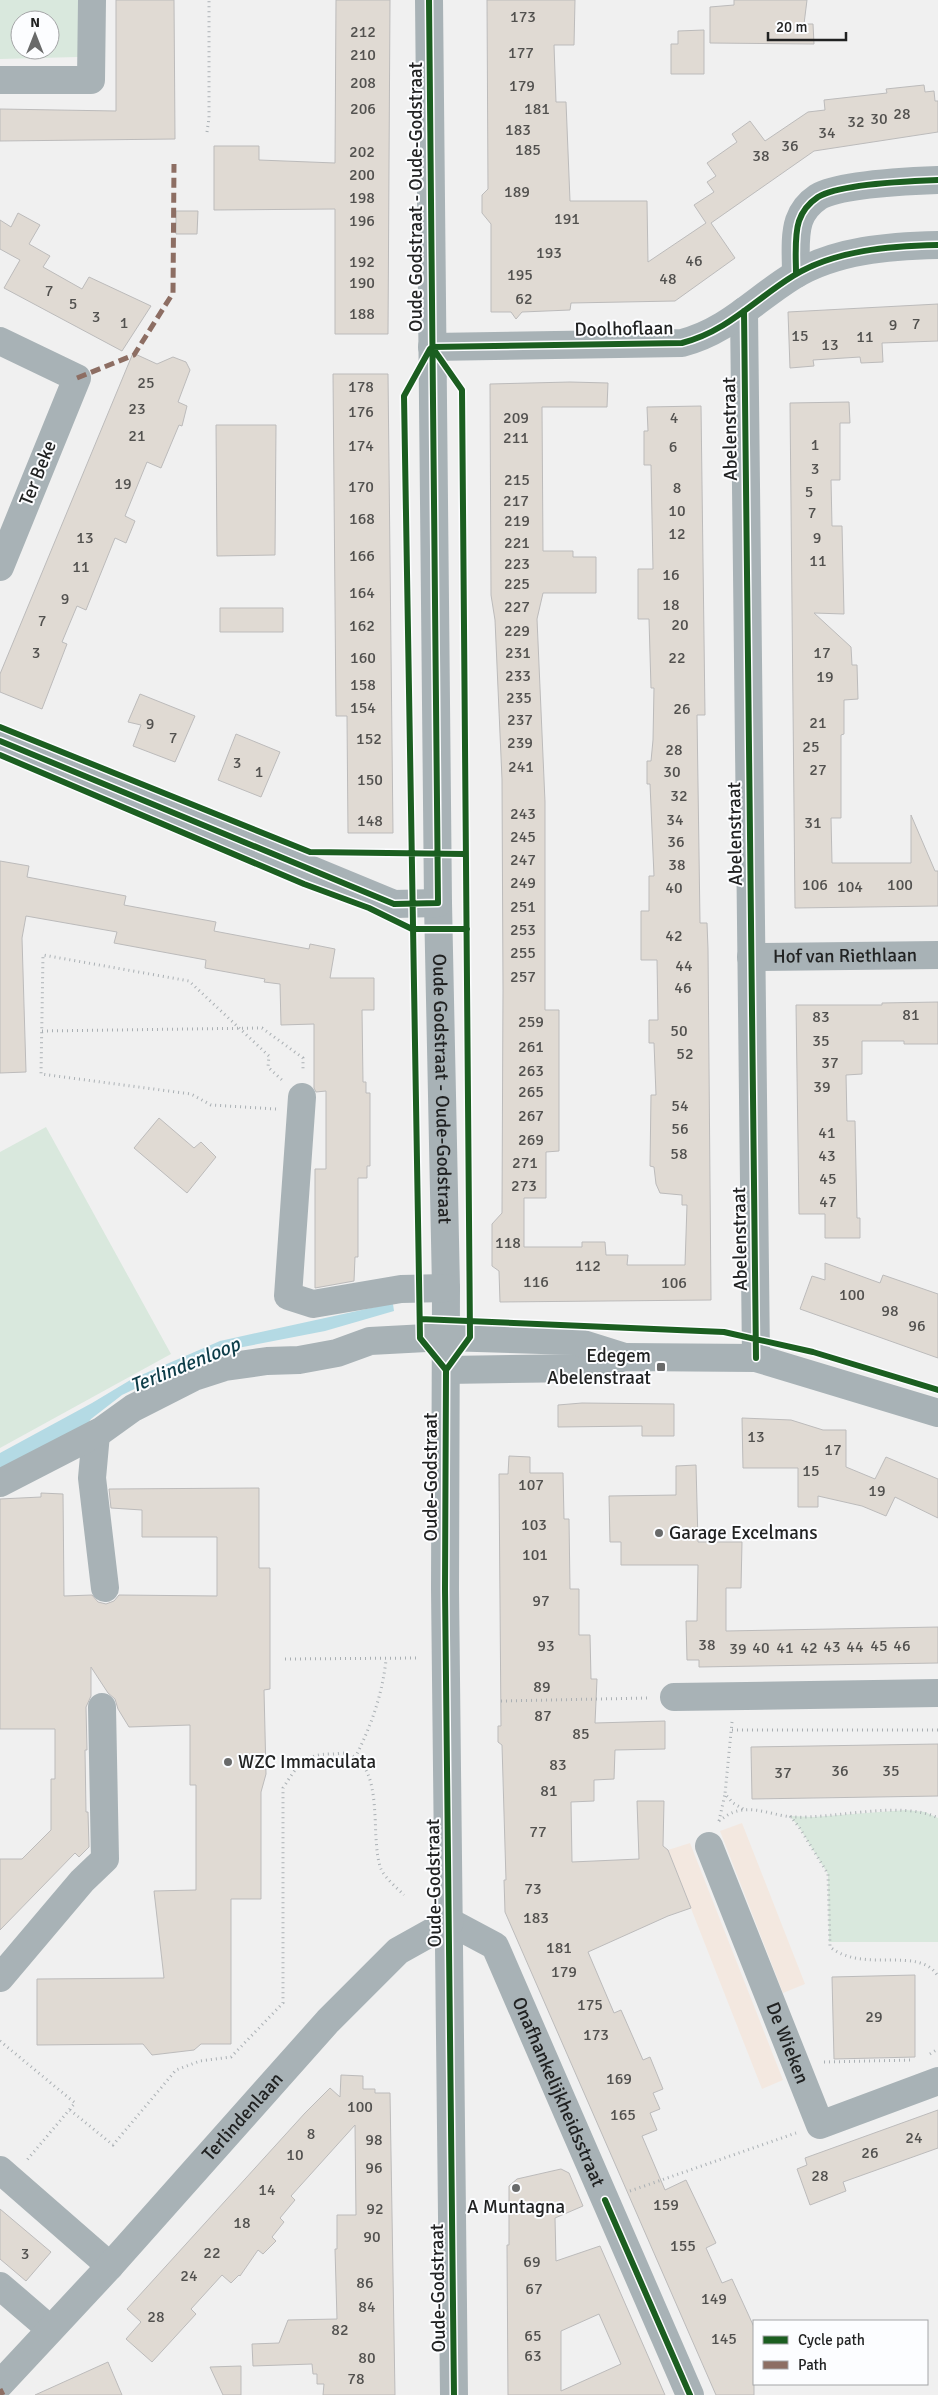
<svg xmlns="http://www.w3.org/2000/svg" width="938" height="2395" font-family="Signika,sans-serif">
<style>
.industrial{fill:#f3e8e0}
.green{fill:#d9e8dd;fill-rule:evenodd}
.water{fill:#b4dae4}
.building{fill:#e0dad3;stroke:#bcbbbb;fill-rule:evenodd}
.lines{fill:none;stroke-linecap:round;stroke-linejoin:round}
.path{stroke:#aab0b4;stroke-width:3;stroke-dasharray:1 4;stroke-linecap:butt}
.minor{stroke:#a8b2b6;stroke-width:28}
.quiet{stroke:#8d6e63;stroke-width:5;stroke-dasharray:10 5;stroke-linecap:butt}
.cycleway-casing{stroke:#fcfdff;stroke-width:9}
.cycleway{stroke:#1b5e20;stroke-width:6}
.poi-dot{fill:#696a6a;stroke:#fcfdff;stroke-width:2}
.labels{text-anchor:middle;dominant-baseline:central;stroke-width:4;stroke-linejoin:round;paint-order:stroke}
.number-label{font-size:16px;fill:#52514f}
.street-label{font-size:19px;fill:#212222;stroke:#fcfdff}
.poi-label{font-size:19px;fill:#212222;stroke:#fcfdff;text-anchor:start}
.water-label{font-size:20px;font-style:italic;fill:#0c3c48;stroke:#fcfdff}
</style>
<rect width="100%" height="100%" fill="#f0f0f0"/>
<!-- industrial -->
<path class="industrial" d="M742,1823L805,1984L783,1993L720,1831Z
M690,1843L783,2080L762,2089L668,1850Z"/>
<!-- green -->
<path class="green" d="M0,0H82L78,57L0,59ZM20,20H50V50H20Z
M46,1127L171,1354L0,1448V1152Z
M906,1810L925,1812L938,1818V1942H829L828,1874L799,1827L790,1816L813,1817Z"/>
<!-- water -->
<path class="water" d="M389,1304H393L394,1311L325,1331L227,1350L187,1364L122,1395L91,1419L81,1433L0,1474V1453L92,1403L132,1379L220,1341Z"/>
<!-- building -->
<path class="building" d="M116,0H174L175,139L0,141V109L116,111Z
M336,0H390L388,334H335V209L214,210V146H259V160L335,163Z
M487,0H575L574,45H554L556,102H566L570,201H647L648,262L706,223L694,205L714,192L707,182L716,176L707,163L737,142L732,134L750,121L765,141L808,112L825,110L824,100L887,93L886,89L924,85L925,92L934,91L935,101H938V132L814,151L711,223L735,258L675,301L571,303L570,310L522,312L516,319L511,312H491V224L482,213V195L488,189Z
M734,0H807L804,24H813L814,44L710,43V7L734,5Z
M704,30V74H671V44H678V31Z
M176,211H198L197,234H176Z
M18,213L40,225L29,244L50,256L43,267L82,289L89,277L151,306L122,351L4,288L20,260L0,249V220L11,227Z
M938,304V341L882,343L883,362L861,363L860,357L813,360L814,366L790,368L788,312Z
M133,353L157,364L173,357L186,362L190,370L178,402L187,406L182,426L179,425L161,468L147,462L125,516L135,521L126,543L115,538L86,610L77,606L62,642L67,644L42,709L0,692V674Z
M333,374H388L393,833H348L347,716H336Z
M570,382L608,383L607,407H542L543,551H573V557H596V593H543L537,619L545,802V1010H559V1151L546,1152V1198H524V1247H582V1242H605L606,1255H628L627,1265H685L687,1205H682V1195L660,1193L656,1184L654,1167L650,1166L651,1095H656L654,1043H649V1020H658L657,960H641V911H649V876H654L650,784H647V761H651L653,740L654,688H651L649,619H638V569H653L651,465H644V431H648L647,407L701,406L705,715H697L700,923H707L708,949L711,1300L500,1302L499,1271L492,1266V1224L502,1213L503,990L502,779L495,620L491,595L490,384Z
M849,402L850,423H840V480H831L832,526H842L844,614L814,613L851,647L852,665H857L858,699L844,700V734L841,735V818H831L832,863H911V815L935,871H938V906L795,908L790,403Z
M216,425H276L275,555L217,556Z
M220,608H283V632H220Z
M140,694L195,716L175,762L133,746L141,725L128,722Z
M236,734L280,752L261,797L218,780Z
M0,861L29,866L27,877L126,896L124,905L216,922L214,931L309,949L310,944L335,949L330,978H374V1010H362L363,1082H366V1093H370V1166H367V1178H358V1257H355L354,1281L315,1288V1169H326V1091L316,1092L314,1088V1024L281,1025L280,984L264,982L265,979L205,968L206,960L114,943L117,932L26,916L22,938L26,1072L0,1073Z
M938,1002V1044H904V1041H862V1074L846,1075L847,1121H855L857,1218H860V1238H825V1214H799L796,1005H882V1003Z
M159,1118L194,1148L201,1142L216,1157L187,1193L134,1148Z
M825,1263L880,1283L883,1275L938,1294V1358L800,1309L812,1276L825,1280Z
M582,1403L674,1404V1436H642V1426L558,1427V1405Z
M742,1418L791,1420L823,1430H846V1467L875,1479L886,1457L938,1479V1518L895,1497L886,1516L862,1506L818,1496V1507H798V1468H743Z
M509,1456L530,1457V1473H563L564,1519H569L570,1589H579V1635H590L591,1679H597L595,1723L665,1721V1749L615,1750L614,1779L594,1780V1801L571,1802L572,1862L639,1859L637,1801H664L663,1846L668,1850L691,1908L668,1916L588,1952L614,2013L621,2010L643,2060L650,2057L663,2089L653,2093L660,2109L650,2113L657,2130L642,2136L665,2190L686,2180L716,2243L706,2248L722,2283L732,2279L754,2327V2395H716L505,1912L504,1880H506L502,1745L498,1742V1726H501L499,1474H508Z
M696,1465L698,1542H742L741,1588H726V1631L938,1627V1663L699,1667V1660H687L686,1621H697L698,1565H621V1542H610L609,1496L676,1495V1466Z
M259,1488V1568H270V1689L264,1690L266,1774L261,1792V1899H231V2044H201L194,2050L152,2055L143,2044L37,2045V1979L164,1978L154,1891L196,1890V1785H190V1725L129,1727L118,1709L115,1699L108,1693L91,1667V1696L86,1707L87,1750H85L86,1812H88L89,1847L79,1857L75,1853L0,1930V1859H22L51,1830V1779H55V1729H0V1499L41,1497V1493L63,1494L64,1596L92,1595L98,1602L106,1604L114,1601L119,1595L217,1596V1537H142V1510L111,1508L109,1489Z
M938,1744V1796L752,1799L751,1747Z
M915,1975V2057L834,2059L832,1977Z
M341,2075L363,2076V2089H375V2093H390L395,2395H323L324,2384H317V2374H313L312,2364L253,2366L252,2344L279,2343L288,2320L337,2319L335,2249H337V2215H356L355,2125L291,2196L295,2200L280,2218L284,2222L272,2237L276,2241L263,2254L258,2250L240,2276L239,2275L231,2283L222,2275L191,2309L196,2314L152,2362L126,2339L141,2322L127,2309L305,2113L330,2088L340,2097Z
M938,2110V2148L843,2182L846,2191L810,2205L797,2169L807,2165L805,2158Z
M561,2169L569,2173L583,2206L555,2218L556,2261L600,2246L665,2395H508L507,2245H509V2186L517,2179ZM599,2314L621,2364L561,2391V2331Z
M0,2209L51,2252L26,2281L0,2259Z
M108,2362L122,2395H35Z
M241,2366V2395H223L210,2367Z"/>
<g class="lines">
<!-- path -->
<path class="path" d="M207,132L209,118V0
M42,1031L262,1028L303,1058V1072
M276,1109L211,1105L191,1094L41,1074L43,955L189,981L269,1056L268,1067L283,1081
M285,1659L419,1658
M501,1701L648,1698
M732,1722L725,1794L733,1803L745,1810
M732,1730H938
M355,1758C371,1726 382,1696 386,1660
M790,1816L799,1827L828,1874L830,1947C864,1974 918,1945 938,1976
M719,1821C727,1815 733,1811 743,1810C759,1808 777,1816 793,1817C835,1819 902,1800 938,1818
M719,1821L725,1794
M0,2041L75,2103L27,2160
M930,2054L938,2049
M824,2062L912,2060
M70,2110L113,2145L176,2070L200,2061L231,2057L283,2003V1788C298,1765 303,1754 332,1754C337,1754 344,1752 348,1754C386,1767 369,1838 381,1869C385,1878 397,1888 404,1895
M630,2191L796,2133"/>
<!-- minor -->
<g class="minor">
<path id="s1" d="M429,0L438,903L446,1288L445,1589L454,2395"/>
<path d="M0,80H91L92,0"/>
<path d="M796,274C796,258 794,236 799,221C802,212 809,203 818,197C840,184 910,181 938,180"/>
<path d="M744,311L756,1358"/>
<path d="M0,341L77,378L0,567"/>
<path d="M432,347L682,343C728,331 754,300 793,276C835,250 890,246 938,245"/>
<path d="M0,741L394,904L438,903"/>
<path id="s2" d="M751,957L938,955"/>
<path d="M302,1097L288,1296L313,1304L401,1289L446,1288"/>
<path d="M446,1370L584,1368L625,1357L756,1358L938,1413"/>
<path d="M96,1434L92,1478L105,1588"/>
<path d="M0,1483L101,1431L133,1408L194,1377L225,1367L267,1361L299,1360L337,1353L370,1341L445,1337L574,1341L625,1357"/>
<path d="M674,1697L938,1693"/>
<path id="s3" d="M709,1846L820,2125L938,2081"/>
<path id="s4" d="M450,1922L495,1946L690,2395"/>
<path d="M0,1978L82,1881L105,1859L102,1707"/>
<path d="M0,2170L110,2266"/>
<path d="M0,2286L50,2329"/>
<path id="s5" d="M0,2384L110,2266L328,2021L398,1951L450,1922"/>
</g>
<!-- quiet -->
<path class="quiet" d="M77,378L134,355L173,293L174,164
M0,2389L3,2395"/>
<!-- cycleway casing -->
<g class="cycleway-casing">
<path id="cycleway" d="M796,274C796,258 794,236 799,221C802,212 809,203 818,197C840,184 910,181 938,180
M744,311L756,1358
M432,347L462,390L470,1337L446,1370
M432,347L682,343C728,331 754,300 793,276C835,250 890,246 938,245
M430,349L404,396L420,1338L446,1370
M0,727L310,852L465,854
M0,741L394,904L438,903L429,0
M0,755L304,884L369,908L412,929H467
M420,1319L724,1332L813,1352L938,1390
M446,1370L445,1589L454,2395
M605,2200L690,2395"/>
</g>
<!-- cycleway -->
<use href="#cycleway" class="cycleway"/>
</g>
<!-- markers -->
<g class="poi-dot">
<rect x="656" y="1362" width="10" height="10" rx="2.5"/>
<circle cx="659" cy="1533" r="5"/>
<circle cx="228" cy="1762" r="5"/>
<circle cx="516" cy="2188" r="5"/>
</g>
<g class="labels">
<!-- number labels -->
<g class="number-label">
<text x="523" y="17">173</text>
<text x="363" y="32">212</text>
<text x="521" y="53">177</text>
<text x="363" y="55">210</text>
<text x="363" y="83">208</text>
<text x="522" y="86">179</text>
<text x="363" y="109">206</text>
<text x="537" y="109">181</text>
<text x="902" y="114">28</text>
<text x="879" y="119">30</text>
<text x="856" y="122">32</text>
<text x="518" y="130">183</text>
<text x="827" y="133">34</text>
<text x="790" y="146">36</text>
<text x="528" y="150">185</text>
<text x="362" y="152">202</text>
<text x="761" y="156">38</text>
<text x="362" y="175">200</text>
<text x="517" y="192">189</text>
<text x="362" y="198">198</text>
<text x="567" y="219">191</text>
<text x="362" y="221">196</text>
<text x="549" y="253">193</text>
<text x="694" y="261">46</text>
<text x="362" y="262">192</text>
<text x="520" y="275">195</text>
<text x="668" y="279">48</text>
<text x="362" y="283">190</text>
<text x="49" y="291">7</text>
<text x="524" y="299">62</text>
<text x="73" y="304">5</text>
<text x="362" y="314">188</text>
<text x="96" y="317">3</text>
<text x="124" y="323">1</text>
<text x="916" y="324">7</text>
<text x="893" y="325">9</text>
<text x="800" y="336">15</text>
<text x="865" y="337">11</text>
<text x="830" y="345">13</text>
<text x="146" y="383">25</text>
<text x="361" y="387">178</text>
<text x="137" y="409">23</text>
<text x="361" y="412">176</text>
<text x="516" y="418">209</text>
<text x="674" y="418">4</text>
<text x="137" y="436">21</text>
<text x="516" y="438">211</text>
<text x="815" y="445">1</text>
<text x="361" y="446">174</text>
<text x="673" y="447">6</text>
<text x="815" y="469">3</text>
<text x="517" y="480">215</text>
<text x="123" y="484">19</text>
<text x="361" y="487">170</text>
<text x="677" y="488">8</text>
<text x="809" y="492">5</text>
<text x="516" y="501">217</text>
<text x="677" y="511">10</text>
<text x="812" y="513">7</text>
<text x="362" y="519">168</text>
<text x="517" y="521">219</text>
<text x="677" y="534">12</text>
<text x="85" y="538">13</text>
<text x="817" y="538">9</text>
<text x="517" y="543">221</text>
<text x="362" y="556">166</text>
<text x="818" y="561">11</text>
<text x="517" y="564">223</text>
<text x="81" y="567">11</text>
<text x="671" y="575">16</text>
<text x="517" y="584">225</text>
<text x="362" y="593">164</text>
<text x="65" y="599">9</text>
<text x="671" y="605">18</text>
<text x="517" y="607">227</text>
<text x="42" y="621">7</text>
<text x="680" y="625">20</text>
<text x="362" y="626">162</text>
<text x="517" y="631">229</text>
<text x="36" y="653">3</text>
<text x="518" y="653">231</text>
<text x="822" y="653">17</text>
<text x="363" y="658">160</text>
<text x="677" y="658">22</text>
<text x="518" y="676">233</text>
<text x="825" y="677">19</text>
<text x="363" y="685">158</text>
<text x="519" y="698">235</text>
<text x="363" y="708">154</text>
<text x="682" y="709">26</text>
<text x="520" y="720">237</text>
<text x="818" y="723">21</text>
<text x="150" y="724">9</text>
<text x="173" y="738">7</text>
<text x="369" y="739">152</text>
<text x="520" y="743">239</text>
<text x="811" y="747">25</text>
<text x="674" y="750">28</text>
<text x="237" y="763">3</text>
<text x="521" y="767">241</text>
<text x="818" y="770">27</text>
<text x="259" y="772">1</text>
<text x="672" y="772">30</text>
<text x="370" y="780">150</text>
<text x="679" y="796">32</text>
<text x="523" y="814">243</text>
<text x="675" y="820">34</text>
<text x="370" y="821">148</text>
<text x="813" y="823">31</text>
<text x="523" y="837">245</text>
<text x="676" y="842">36</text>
<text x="523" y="860">247</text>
<text x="677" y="865">38</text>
<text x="523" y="883">249</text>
<text x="815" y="885">106</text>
<text x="900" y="885">100</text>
<text x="850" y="887">104</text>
<text x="674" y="888">40</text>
<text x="523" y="907">251</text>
<text x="523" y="930">253</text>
<text x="674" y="936">42</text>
<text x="523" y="953">255</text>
<text x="684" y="966">44</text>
<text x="523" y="977">257</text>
<text x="683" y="988">46</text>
<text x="911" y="1015">81</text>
<text x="821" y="1017">83</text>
<text x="531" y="1022">259</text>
<text x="679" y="1031">50</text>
<text x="821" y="1041">35</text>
<text x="531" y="1047">261</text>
<text x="685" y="1054">52</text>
<text x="830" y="1063">37</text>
<text x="531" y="1071">263</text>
<text x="822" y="1087">39</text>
<text x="531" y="1092">265</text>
<text x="680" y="1106">54</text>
<text x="531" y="1116">267</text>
<text x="680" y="1129">56</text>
<text x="827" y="1133">41</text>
<text x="531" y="1140">269</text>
<text x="679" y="1154">58</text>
<text x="827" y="1156">43</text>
<text x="525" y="1163">271</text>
<text x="828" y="1179">45</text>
<text x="524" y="1186">273</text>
<text x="828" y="1202">47</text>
<text x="508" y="1243">118</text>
<text x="588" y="1266">112</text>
<text x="536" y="1282">116</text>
<text x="674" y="1283">106</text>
<text x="852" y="1295">100</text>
<text x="890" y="1311">98</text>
<text x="917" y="1326">96</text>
<text x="756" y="1437">13</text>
<text x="833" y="1450">17</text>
<text x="811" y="1471">15</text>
<text x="531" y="1485">107</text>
<text x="877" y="1491">19</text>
<text x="534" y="1525">103</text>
<text x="535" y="1555">101</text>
<text x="541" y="1601">97</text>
<text x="707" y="1645">38</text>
<text x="546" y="1646">93</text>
<text x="879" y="1646">45</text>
<text x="902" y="1646">46</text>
<text x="832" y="1647">43</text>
<text x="855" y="1647">44</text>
<text x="761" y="1648">40</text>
<text x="785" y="1648">41</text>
<text x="809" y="1648">42</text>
<text x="738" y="1649">39</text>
<text x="542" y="1687">89</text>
<text x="543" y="1716">87</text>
<text x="581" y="1734">85</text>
<text x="558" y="1765">83</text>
<text x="840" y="1771">36</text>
<text x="891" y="1771">35</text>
<text x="783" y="1773">37</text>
<text x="549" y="1791">81</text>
<text x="538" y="1832">77</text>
<text x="533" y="1889">73</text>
<text x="536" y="1918">183</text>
<text x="559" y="1948">181</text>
<text x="564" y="1972">179</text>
<text x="590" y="2005">175</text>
<text x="874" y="2017">29</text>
<text x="596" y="2035">173</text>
<text x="619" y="2079">169</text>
<text x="360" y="2107">100</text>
<text x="623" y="2115">165</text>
<text x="311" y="2134">8</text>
<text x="914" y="2138">24</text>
<text x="374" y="2140">98</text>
<text x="870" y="2153">26</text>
<text x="295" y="2155">10</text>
<text x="374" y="2168">96</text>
<text x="820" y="2176">28</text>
<text x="267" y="2190">14</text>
<text x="666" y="2205">159</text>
<text x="375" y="2209">92</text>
<text x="242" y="2223">18</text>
<text x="372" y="2237">90</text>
<text x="683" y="2246">155</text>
<text x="212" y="2253">22</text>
<text x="25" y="2254">3</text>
<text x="532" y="2262">69</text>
<text x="189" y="2276">24</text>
<text x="365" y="2283">86</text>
<text x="534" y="2289">67</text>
<text x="714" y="2299">149</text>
<text x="367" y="2307">84</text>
<text x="156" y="2317">28</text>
<text x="340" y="2330">82</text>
<text x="533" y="2336">65</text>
<text x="724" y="2339">145</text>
<text x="533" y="2356">63</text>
<text x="367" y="2358">80</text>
<text x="356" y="2379">78</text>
</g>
<!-- street labels -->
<g class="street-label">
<text transform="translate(416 197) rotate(-90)">Oude Godstraat - Oude-Godstraat</text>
<text transform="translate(624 329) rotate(-1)">Doolhoflaan</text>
<text transform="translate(730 429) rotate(-91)">Abelenstraat</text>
<text transform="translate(38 473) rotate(-68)">Ter Beke</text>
<text transform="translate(735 834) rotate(-91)">Abelenstraat</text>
<text stroke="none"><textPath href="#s2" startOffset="94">Hof van Riethlaan</textPath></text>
<text stroke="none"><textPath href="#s1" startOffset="1089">Oude Godstraat - Oude-Godstraat</textPath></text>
<text transform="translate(740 1239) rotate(-91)">Abelenstraat</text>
<text transform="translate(431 1477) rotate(-90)">Oude-Godstraat</text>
<text transform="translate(434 1883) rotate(-91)">Oude-Godstraat</text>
<text stroke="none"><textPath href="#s3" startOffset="212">De Wieken</textPath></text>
<text stroke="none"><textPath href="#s4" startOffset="210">Onafhankelijkheidsstraat</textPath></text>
<text stroke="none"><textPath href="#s5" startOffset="361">Terlindenlaan</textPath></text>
<text transform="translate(438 2288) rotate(-91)">Oude-Godstraat</text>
</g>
<!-- poi labels -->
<g class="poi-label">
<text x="651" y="1356" text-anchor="end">Edegem<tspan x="651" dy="22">Abelenstraat</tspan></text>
<text x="669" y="1533">Garage Excelmans</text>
<text x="238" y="1762">WZC Immaculata</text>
<text x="516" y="2207" text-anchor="middle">A Muntagna</text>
</g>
<!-- water labels -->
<g class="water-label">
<text transform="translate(185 1365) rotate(-22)">Terlindenloop</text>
</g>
</g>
<!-- legend -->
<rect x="753" y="2320" width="175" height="65" fill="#fcfdff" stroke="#a4a5a7"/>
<rect x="763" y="2336" width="25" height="8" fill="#1b5e20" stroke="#a4a5a7"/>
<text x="798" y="2345" font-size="15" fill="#212222">Cycle path</text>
<rect x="763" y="2361" width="25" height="8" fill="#8d6e63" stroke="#a4a5a7"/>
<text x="798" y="2370" font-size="15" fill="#212222">Path</text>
<!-- north arrow -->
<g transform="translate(35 35)"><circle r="24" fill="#fcfdff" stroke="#a4a5a7"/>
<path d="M0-4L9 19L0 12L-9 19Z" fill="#696a6a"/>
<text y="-8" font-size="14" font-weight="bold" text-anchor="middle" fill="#212222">N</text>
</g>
<!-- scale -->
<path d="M768 32v8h78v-8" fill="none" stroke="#212222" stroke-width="2.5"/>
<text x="776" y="32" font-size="15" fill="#212222" stroke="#fcfdff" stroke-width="4" paint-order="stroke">20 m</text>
</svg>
